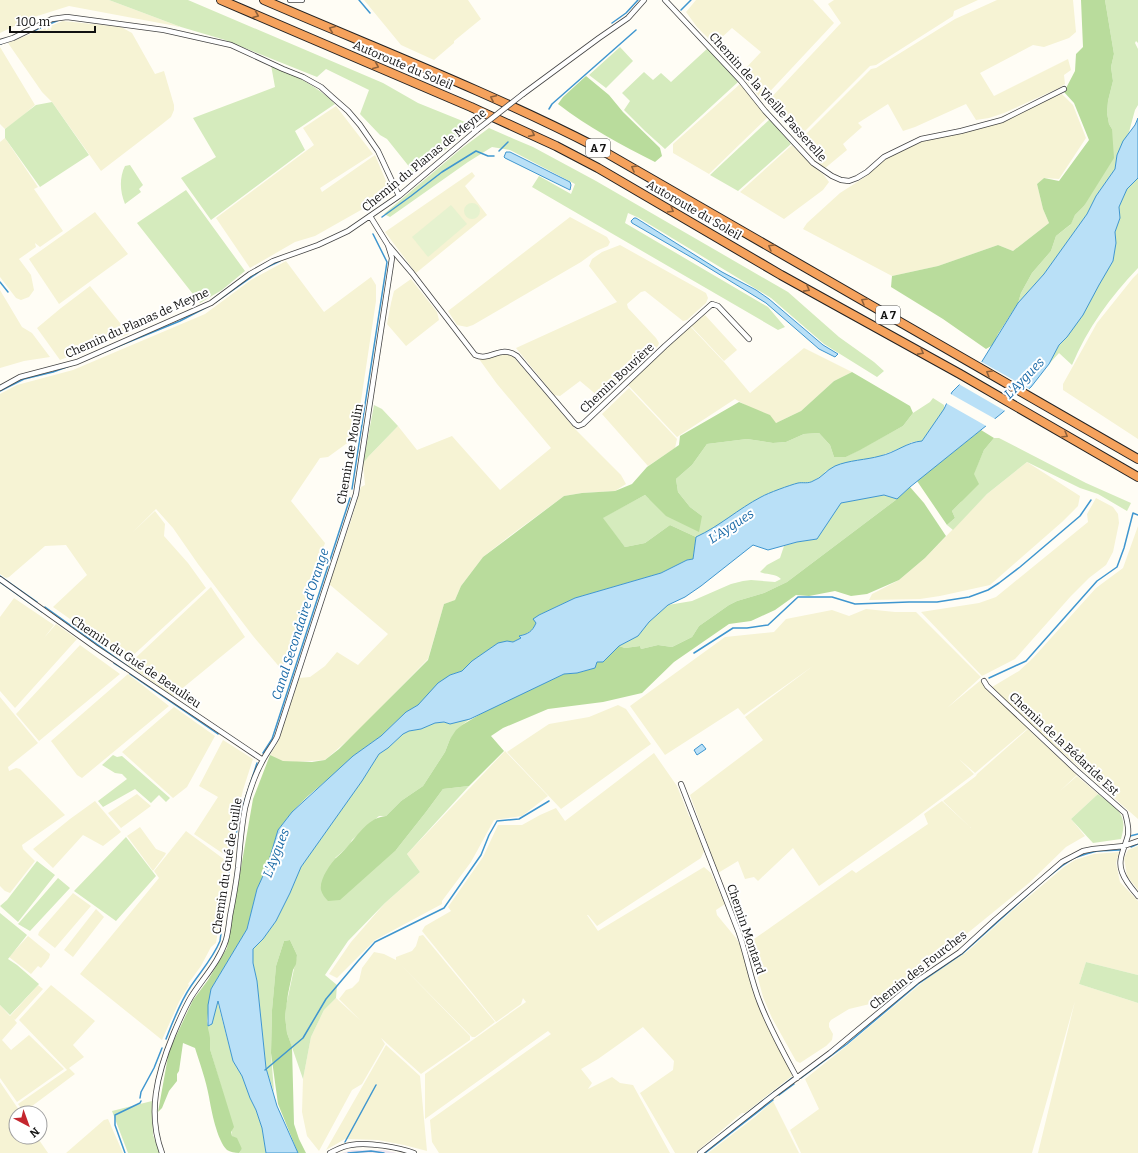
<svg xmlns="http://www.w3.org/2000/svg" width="1138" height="1153" font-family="Bitter,serif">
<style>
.industrial{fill:#eee6ef}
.farmland{fill:#f6f3d4}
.green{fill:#d5ebbd}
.forest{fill:#b9dc9c}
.pitch{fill:#e6f2cf}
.water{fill:#b9e0f7;stroke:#3f96cf}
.pier{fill:#fffdf5}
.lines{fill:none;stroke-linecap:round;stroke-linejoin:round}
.stream{stroke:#3f96cf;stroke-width:1.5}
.minor-casing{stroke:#444;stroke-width:6}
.motorway-casing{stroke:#222;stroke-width:10}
.minor{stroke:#fff;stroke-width:4.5}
.motorway{stroke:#f5a25d;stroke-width:8}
.minor-bridge-casing{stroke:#444;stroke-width:6;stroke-linecap:butt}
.minor-bridge{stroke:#fff;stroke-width:4.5}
.oneway{stroke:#8e613b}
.labels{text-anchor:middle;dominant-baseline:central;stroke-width:4;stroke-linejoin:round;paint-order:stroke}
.shield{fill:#fff;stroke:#585858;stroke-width:1}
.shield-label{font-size:11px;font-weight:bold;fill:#111}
.street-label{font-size:12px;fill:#111;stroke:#fff}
.water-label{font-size:13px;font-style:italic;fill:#1768a6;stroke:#fff}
</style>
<rect width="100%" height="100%" fill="#fffdf5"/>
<!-- industrial -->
<path class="industrial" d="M352,1150H384L397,1153H342Z"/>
<!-- farmland -->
<path class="farmland" d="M0,0H109L181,27L69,6L31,18L0,33Z
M364,0H468L481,19L454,41V43L434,60L401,45Z
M696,0H813L834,23L762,100L742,76L744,70L761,52L732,28L720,39L713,43L697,27L686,12Z
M834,0H978L954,11L953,16L876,65L870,66L798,138L768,101L841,23L828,4Z
M997,0H1073L1076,32L1069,38L1044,47L1033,45L980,73L994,96L1068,59L1071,70L1064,75L1065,84L1059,88L1004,113L989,118L976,120L966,104L915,127L903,131L888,104L858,123L862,127L843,144L847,150L824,169L800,140L871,69L876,68L955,19Z
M63,21L121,27L132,33L155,74L164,71L174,105V110L171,117L161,125L101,171L52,102L42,92L8,43Z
M0,47L35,105L20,118L5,129L0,124Z
M740,84L768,117L709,174L673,153V144Z
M1062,94L1073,105L1086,138L1059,179L1044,178L1037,184L1043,209L1049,223L1013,251L998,245L938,266L892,276L803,229L807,223L840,193L865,177L883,161L893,154L921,142L957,134L981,126Z
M336,106L373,154L320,188L322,192L375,155L391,193L315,236L295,242L250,268L216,218L314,145L303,128Z
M5,138L38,187L34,189L63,231L40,247L35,243L36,247L19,259L31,275L34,290L29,297L21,300L16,298L0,277V142Z
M792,145L813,166L823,174L829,182L823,190L784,219L740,192Z
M472,172L475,176L465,186L487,215L416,273L385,232Z
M95,212L128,254L59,304L29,259Z
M570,217L607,237L610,242L608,246L596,251L581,262L473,325L467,327L457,325L448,311Z
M620,245L706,293L708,298L706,303L687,320L683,321L645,291L641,292L627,304L628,308L656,338L659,343L658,346L622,380L604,398L598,396L580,381L560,396L554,395L516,348L617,302L589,266L592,259L602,252Z
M286,261L324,312L371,277L376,285V301L356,434L350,441L328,457L320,458L291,501L325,543L282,670L253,636L198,564L173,528L156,509L133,532L155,511L165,524L164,536L188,563L206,588L128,660L53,607L87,575L66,545L45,546L9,577L6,578L0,574V394L17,385L73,370L205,314L251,280Z
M1138,273V439L1063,390V384L1097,323L1133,278Z
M411,279L437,312L439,320L406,346L387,324L391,303L394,291Z
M90,286L129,334L60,360L37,328L61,308Z
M0,290L22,327L32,333L50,357L24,361L0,368Z
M705,315L737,350L724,361L691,326Z
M690,326L724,362L750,393L804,348L852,372L834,381L801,411L776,423L735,399L677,437L628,385Z
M506,354L512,355L577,431L621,475L626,484L615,491L582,493L564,496L511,535L483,557L461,586L455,600L444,604L428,659L356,733L325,760L297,762L283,761L277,760L270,755L278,742L299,678L310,677L325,666L337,652L358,665L388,634L329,584L351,521L361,487L365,485L363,464L368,457L398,426L417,450L452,436L500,490L551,448L497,384L479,359Z
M629,388L677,439L675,448L648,466L602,414Z
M1027,462L1080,496L1078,506L1062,522L990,585L940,596L920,599L869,600L872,594L899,580L925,558L987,494Z
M1096,498L1113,507L1118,514L1119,523L1113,552L1106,565L1089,578L1071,596L1015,659L982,676L921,612L979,603L996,597L1088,522L1087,514Z
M1138,526V819L1031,725L992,687L1019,671L1033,658L1096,588L1123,568Z
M211,587L245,637L173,696L128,665Z
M14,598L54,625L44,638L56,624L77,639L15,708L0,691V617Z
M866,609L895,612H916L981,677L947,708L981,680L986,689L1028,728L975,773L959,759L974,774L910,822L819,886L793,848L758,881L754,877L745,879L738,861L718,873L690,795L763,740L745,717L813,666L744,715L738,708L665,755L630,706L725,637L774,632L786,619L832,610L849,616Z
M80,645L120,674L39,741L16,714Z
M128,674L169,706L82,778L77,775L51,741Z
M0,697L38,743L8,767L9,771L16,768L20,769L65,815L22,845L23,849L35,861L10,893L5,891L0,886Z
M618,705L626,709L651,744L561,809L507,752L549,724L589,717Z
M174,707L215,736L187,787L173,798L122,752Z
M1028,729L1077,775L1060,791L1077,776L1098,794L1071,819L1085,836L1066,847L1029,883L953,945L916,970L883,999L874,1003L849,1009L831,1020L829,1023V1027L833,1034L832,1040L826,1046L800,1063L796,1061L772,1018L763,997L754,963L747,944L852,870L856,873L928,824L924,814L942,801L971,828L943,801L976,776L977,774Z
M223,740L253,759L243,790L228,857L194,834L218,797L199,786Z
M505,751L548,796L522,816L494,820L471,862L442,901V904L375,940L337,978L329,974L351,942L385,903L420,872L407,854Z
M654,753L677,786L689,816L691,818L704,851L701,858L597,926L588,915H587L598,931L704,867L711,873L725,904L716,910L717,915L736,938L744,952L760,1009L774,1039L791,1072L792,1076L745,1113H742L695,1153H675L640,1093L673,1070L674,1061L643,1027L598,1059L581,1069L592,1083L588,1089L612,1077L620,1083L633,1085L670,1153H439L432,1142L430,1120L551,1034L548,1031L425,1119V1074L526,1002L523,998L521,1004L496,1022L422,931L425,926L451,911L448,907L483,857L498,825H522L540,815L556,808L565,821Z
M137,794L151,806L121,828L108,813Z
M95,801L121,832L103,846L83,835L53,868L33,849L70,819Z
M140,827L156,849L166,853L165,855L153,871L127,836Z
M186,831L229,863L216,943L211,947L201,966L188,984L189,985L179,1002L162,1040L80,974L159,878L154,871Z
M1138,846V890L1127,876L1124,858L1128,850Z
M1119,852L1116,863L1120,882L1138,901V975L1086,962L1079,984L1138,1003V1153H1038L1075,1001L1032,1153H801L790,1130L819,1109L805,1079L849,1044L929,977L968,951L1013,910L1064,867L1075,860L1094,854Z
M73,893L91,906L55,948L38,935L39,932Z
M96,909L104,917L73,957L64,950Z
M423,935L495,1022L475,1037H472L399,963L470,1036V1040L421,1074L381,1038L385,1044L362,1084L352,1090L319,1151L307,1136L302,1112L303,1079L311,1037L324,1010L336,998L361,1021L339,999L346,990L352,988L359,981L362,968L374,952L384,954L396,960V957L412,951L416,946L419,936Z
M28,936L50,954L49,958L41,968L38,966L31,974L9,957Z
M38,985L43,989L15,1020L13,1018L17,1023L2,1040L11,1050L29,1035L64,1069L17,1102L0,1078V1005L10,1016Z
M51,985L95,1021L73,1045L84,1057L69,1068L75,1074L24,1112L18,1104L67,1070L19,1020Z
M386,1045L420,1076L427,1151L404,1145L378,1140L345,1139L326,1150Z
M0,1082L21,1113H16V1137H37L48,1153H0Z
M773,1101L799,1153H708L755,1117Z
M108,1119L123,1153H66L104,1120Z"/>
<!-- green -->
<path class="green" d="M109,0H188L383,83L418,103L475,126L415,174L387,139L380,135L360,114L369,90L326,69L317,77L225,40L181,27Z
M1105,0H1138V43L1136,41L1135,43L1138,49V105L1135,110L1129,132L1117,155L1115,169L1096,196L1087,214L1044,274L1018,303L1021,293L1032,273L1051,251L1056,236L1070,225L1075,215L1084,206L1112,142V129L1109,124L1107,113L1108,101L1113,81L1111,67L1114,54Z
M620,47L633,61L606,88L589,75Z
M708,48L738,82L665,149L645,131L624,110L630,101L622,93L644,72L653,80L661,73L671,82Z
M271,65C296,76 316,85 335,104L295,131L305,150L211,220L181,178L216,157L193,118L275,87Z
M52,102L89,155L40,187L5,138V129L36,105Z
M770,119L791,144L738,191L710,175Z
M489,128L514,139L533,147L596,181L788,292L839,337L874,362L884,371L877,377L824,344L771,298L639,218L628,213L625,223L768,307L785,327L778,330L532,187L539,176L571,194L575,184L510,150L492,147L468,162L390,217L384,214L462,148Z
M130,165L143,185L139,189L141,192L125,204C120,192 119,178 125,166Z
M1138,178V268C1111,296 1087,329 1072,365L1059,353L1049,364L1059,345L1067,337L1113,261L1116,243L1115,232L1120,218L1119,207L1127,189Z
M186,190L245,271L222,290L200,303L137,223Z
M933,398L944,405V409L922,441L912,442L903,447L880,456L826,471L823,475L813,481L806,484L798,483L762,496L708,532L696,537L670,525L645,543L625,547L602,518L645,495L649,499L702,516L690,507L678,492L676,479L692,465L707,444L747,439L773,443L786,442L804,434L819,433L830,445L834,457H846L903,426L913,413L930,402Z
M374,405L382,409L398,426L368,457L363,464Z
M994,438H999L1086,483L1131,503L1127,511L1098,494L1080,488L1027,462L987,494L953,530L947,525L955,518L952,511L961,502L984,450Z
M884,495L897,499L787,582L764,593L737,601L729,605L699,626L692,637L672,647L658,645L641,649L640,646L625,648L619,646L638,636L649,622L668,605L692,601L731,584L743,581L751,580L775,582L781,579C775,573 768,575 760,572L767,565L780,558L784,546L797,542L817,539L841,503Z
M470,719L462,725L450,739L445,752L423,786L401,801L386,816H379L352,840L349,846L335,858L396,850L426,812L443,789L469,786L407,854L420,872L385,903L348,941L325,975L337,985L336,998L324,1010L311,1037L303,1079L287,1033L285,1016L286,1006L297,955L290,940L284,941L276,966L272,1010L271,1053L274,1092L266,1068L257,981L253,963V949L263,939L276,921L290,893L301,867L362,781L379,754L388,748L403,734L409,731L421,729L435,723L444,722L450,724Z
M113,755L117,757L122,756L170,798L166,802L159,795L151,803L135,789L103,807L98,801L127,779L122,774L115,773L102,765Z
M1098,794C1116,808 1129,813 1121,839L1093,843L1071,819Z
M126,837L156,876L116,921L74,891Z
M37,861L55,875L18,922L0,906L7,900Z
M58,878L70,888L30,931L18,924Z
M0,913L27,935L8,959L17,965L39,984L10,1015L0,1005Z
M1086,962L1138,975V1003L1079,984Z
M217,1000L233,1061L242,1076L250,1098L256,1110L262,1128L266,1153H239L242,1149L232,1136L230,1117L210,1049L208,1026L212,1023Z
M152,1101L153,1135L160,1153H128L112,1111Z"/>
<!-- forest -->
<path class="forest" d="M1081,0H1105L1114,54L1111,67L1113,81L1108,101L1107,113L1109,124L1112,129L1114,158L1084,206L1075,215L1071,224L1056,236L1051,251L1032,273L1021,293L1018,303L998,334L993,345L986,349L943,319L891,287L892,276L938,266L998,245L1013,251L1049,223L1043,209L1037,184L1044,178L1059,181L1089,140L1074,103L1064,92L1075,71L1076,54L1083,47Z
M586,76L609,95L623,112L660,148L662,156L655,162C621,145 588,127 558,104L563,97Z
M852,372L910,406L913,413L903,426L860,450L846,457H834L830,445L819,433L804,434L786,442L773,443L747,439L707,444L692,465L676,479L678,492L690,507L702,516L699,532L666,516L645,495L603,518L625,547L645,543L670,525L696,537L693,559L687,560L661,573L575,598L539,615C534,628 534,632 519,636L521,638L513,642L507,641L472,661L462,671L450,675L418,705L406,712L381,736L353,756L334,774L308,796L292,812L278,830L267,867L257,889L247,929L211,989L207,1021L210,1038V1049L234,1127L231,1132L232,1136L237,1138L242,1149L239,1153C235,1153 230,1152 227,1150C217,1141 211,1109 209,1097C206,1080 200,1064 195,1048L183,1043L179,1071L177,1074V1081L169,1091L162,1108L158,1112L169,1051L193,1000L208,980L227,948L253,799L270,755L283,761L312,762L325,760L339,749L428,660L444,604L455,600L461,586L483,557L564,496L582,493L615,491L632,484L647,467L679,445L680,436L739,402L770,415L776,423L801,411L834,381Z
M981,430L994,438L984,450L974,474L979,484L952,511L955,518L947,525L917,481Z
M910,487L924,503L946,536L925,558L899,580L867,594L851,596L835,591L809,596L796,595L775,610L751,621L729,624L674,662L642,693L603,702L548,709L503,728L491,736L504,751L469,786L443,789L426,812L396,850L340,900L328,901C325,898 322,894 321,890C319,880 330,864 337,857C341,853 345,850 348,846C358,835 369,817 386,816L401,801L423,786L445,752L450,739L456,730L462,725L484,712L564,674L577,673L595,668L597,662H603L619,646L625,648L640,646L641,649L658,645L672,647L692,637L699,626L729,605L737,601L764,593L787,582L897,499Z
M290,940L297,955L296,964L293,970L288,994L285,1016L287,1033L292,1047L294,1124L299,1139L306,1153H298L278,1104L271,1053L272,1010L276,966L284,941Z"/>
<!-- pitch -->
<path class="pitch" d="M464 211a8 8 0 1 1 16 0a8 8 0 1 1-16 0Z
M451,205L467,224L428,257L412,237Z"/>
<!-- water -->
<path class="water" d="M1138,118V178L1127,189L1119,207L1120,218L1115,232L1116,243L1113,261L1099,285L1083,315L1067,337L1059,345L1049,364L1031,387L1002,413L910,487L897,499L884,495L841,503L817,539L797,542L768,550L753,545L701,586L685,597L668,605L649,622L638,636L619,646L603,662H597L595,668L577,673L564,674L470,719L450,724L444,722L435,723L421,729L409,731L403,734L388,748L379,754L362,781L301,867L290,893L276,921L263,939L253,949V963L257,981L266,1068L277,1106L298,1153H266L262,1128L256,1110L250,1098L242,1076L233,1061L218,1001L212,1024L208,1026V1005L211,989L247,929L257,889L267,867L278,830L292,812L353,756L381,736L406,712L418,705L438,683L450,675L462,671L472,661L498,643L507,641L513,642L521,638L519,636C528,634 532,632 536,623L533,619L539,615L575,598L661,573L687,560L693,559L696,537C720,526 738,509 761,497C768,493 790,485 798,483C803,482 808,484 813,481C822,478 826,470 835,466C849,460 866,460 880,456C895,453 907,442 922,441L944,409L952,392L981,363L1018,303L1044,274L1087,214L1096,196L1115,169L1117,155L1123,141L1135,125Z
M506,152H510L570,182L571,185L570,190L505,158L504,157Z
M634,218H636L722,272L756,290L769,299L823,345L838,354L835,357L819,349L766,303L696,260L632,223L631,221Z
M702,744L706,749L697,755L694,750Z"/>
<!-- pier -->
<path class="pier" d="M980,361L1031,390L1007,412L957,383Z
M949,393L997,420L988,427L944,402Z"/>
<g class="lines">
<!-- stream -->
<path class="stream" d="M359,0L370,13
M681,10L691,0
M612,23L626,13L638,0
M31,32L59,20
M0,44H1
M549,109L552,104L636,30
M499,151L508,142
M382,217L411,196L442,172L476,151L488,156H494
M0,282L8,292
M216,302L263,269L280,261
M97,355L180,321L209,306
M0,391L24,379L53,372L75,364
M352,489L387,262L373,234
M0,576L37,602
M0,582L42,612
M45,607L133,670
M694,653L733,628H747L768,625L798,597H832L855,604L909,602H937L969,597L988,590L999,583L1020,567L1080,516L1091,500
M114,663L125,670
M130,674L218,734
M989,678L1026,661L1097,581L1117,567L1124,548L1133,513L1138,515
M263,753L272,739L350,498
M1130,836L1138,834
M1131,847L1138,844
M166,1039C173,1021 180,1002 191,986C201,971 213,958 220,941L230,864L240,815L257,763
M265,1070L303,1038L326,999L358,961L375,942L444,908L481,855L489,835L497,821L519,819L549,801
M801,1078L847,1044L918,984L962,954L1043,881L1062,866L1074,858L1086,854L1097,851L1120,850
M779,1095L794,1084
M140,1098L141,1092L154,1068L162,1048
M727,1129L792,1078
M345,1142L376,1085
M125,1153L115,1125V1115L140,1103L141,1101
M348,1153L371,1151L384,1153
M705,1153L773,1100"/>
<!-- minor casing -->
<g class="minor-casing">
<path id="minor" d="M290,0H302
M665,0L741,81L765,111L813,163L832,176L841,180L849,181L857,178L867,172L884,157L921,139L961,131L1002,120L1064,89
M0,42L13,38L52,19L67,17L164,30L231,45L283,69L303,77L321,87L332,97L348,111L360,125L378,151L399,196
M523,94L599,38L628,18L644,0
M389,246L412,273L475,355C491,362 500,344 517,356L575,424L578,426L583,424L665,346L712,304L718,306L749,339
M0,388L20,377L77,362L211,303L250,274L273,261L318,245L348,231L399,196L477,130
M0,579L95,647L263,760
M984,681L987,686L1076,770L1125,813C1127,820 1129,828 1128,835C1125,848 1117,859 1122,872C1125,881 1132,889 1138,896
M681,784L739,933C747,956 751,981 760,1003C770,1029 784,1054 797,1078
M162,1153C147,1113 157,1074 173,1035C178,1023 184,1009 191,997C203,978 219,962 226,940C228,933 229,924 230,916C233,901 236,884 238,868C240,848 241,828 245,808C249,792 255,774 263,760C267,752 273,745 277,737L356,494L392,258L388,245L370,216
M330,1153C336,1150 343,1146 351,1145C368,1142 398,1147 414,1153
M700,1153L775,1094L830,1053L917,981L960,952L995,920L1062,862L1083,851L1093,849L1124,846L1138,841"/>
</g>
<!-- motorway casing -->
<g class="motorway-casing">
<path id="motorway" d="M221,0L471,107L556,146L598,168L781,275L960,374L1138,477
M264,0C375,48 489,92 596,147L1138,459"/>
</g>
<!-- minor -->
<use href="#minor" class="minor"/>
<!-- motorway -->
<use href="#motorway" class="motorway"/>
<!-- minor-bridge casing -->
<g class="minor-bridge-casing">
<path id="minor-bridge" d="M477,130L523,94"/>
</g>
<!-- minor-bridge -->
<use href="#minor-bridge" class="minor-bridge"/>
</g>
<!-- one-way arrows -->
<defs><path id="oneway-chevron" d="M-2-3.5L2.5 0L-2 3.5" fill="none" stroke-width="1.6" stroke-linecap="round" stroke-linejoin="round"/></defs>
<g class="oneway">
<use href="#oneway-chevron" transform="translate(256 15) rotate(23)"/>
<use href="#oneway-chevron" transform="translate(332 29) rotate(-157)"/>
<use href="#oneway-chevron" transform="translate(376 66) rotate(23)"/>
<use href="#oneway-chevron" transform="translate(493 98) rotate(-155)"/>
<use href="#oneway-chevron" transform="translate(532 134) rotate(26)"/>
<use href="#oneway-chevron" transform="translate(634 168) rotate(-151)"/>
<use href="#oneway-chevron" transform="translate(671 210) rotate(30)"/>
<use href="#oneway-chevron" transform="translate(771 247) rotate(-150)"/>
<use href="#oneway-chevron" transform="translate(807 289) rotate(29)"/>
<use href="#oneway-chevron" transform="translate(864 301) rotate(-150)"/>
<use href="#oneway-chevron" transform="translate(921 352) rotate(29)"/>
<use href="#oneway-chevron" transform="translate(989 373) rotate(-150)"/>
<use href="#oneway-chevron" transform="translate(1065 435) rotate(30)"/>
</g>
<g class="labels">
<!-- shield labels -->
<g class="shield">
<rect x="586" y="139" width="24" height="18" rx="3"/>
<rect x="876" y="306" width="24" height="18" rx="3"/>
</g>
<g class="shield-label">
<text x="598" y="148">A 7</text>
<text x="888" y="315">A 7</text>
</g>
<!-- street labels -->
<g class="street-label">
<text transform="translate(403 65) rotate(23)">Autoroute du Soleil</text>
<text transform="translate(768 97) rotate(48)">Chemin de la Vieille Passerelle</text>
<text transform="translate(424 160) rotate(-39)">Chemin du Planas de Meyne</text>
<text transform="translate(694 210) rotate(30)">Autoroute du Soleil</text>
<text transform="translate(137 323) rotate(-24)">Chemin du Planas de Meyne</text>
<text transform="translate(617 378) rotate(-43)">Chemin Bouvière</text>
<text transform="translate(350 454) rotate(-80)">Chemin de Moulin</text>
<text transform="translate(136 662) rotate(34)">Chemin du Gué de Beaulieu</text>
<text transform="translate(1064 744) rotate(43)">Chemin de la Bédaride Est</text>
<text transform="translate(227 866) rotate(-81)">Chemin du Gué de Guille</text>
<text transform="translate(746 929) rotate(71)">Chemin Montard</text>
<text transform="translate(918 970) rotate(-38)">Chemin des Fourches</text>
</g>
<!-- water labels -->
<g class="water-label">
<text transform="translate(1024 378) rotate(-46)">L'Aygues</text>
<text transform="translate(731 526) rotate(-33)">L'Aygues</text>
<text transform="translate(300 624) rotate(-72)">Canal Secondaire d'Orange</text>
<text transform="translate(276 853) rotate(-69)">L'Aygues</text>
</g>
</g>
<!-- north arrow -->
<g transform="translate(28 1125) rotate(139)"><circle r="19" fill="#ffffff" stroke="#a0a0a0"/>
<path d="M0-3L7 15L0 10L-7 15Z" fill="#c4262e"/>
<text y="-6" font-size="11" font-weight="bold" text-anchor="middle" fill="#111111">N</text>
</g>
<!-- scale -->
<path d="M10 26v6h85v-6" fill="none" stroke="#111111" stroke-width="2"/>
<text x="16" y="26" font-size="12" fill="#111111" stroke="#ffffff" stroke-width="3" paint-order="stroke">100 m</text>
</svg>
